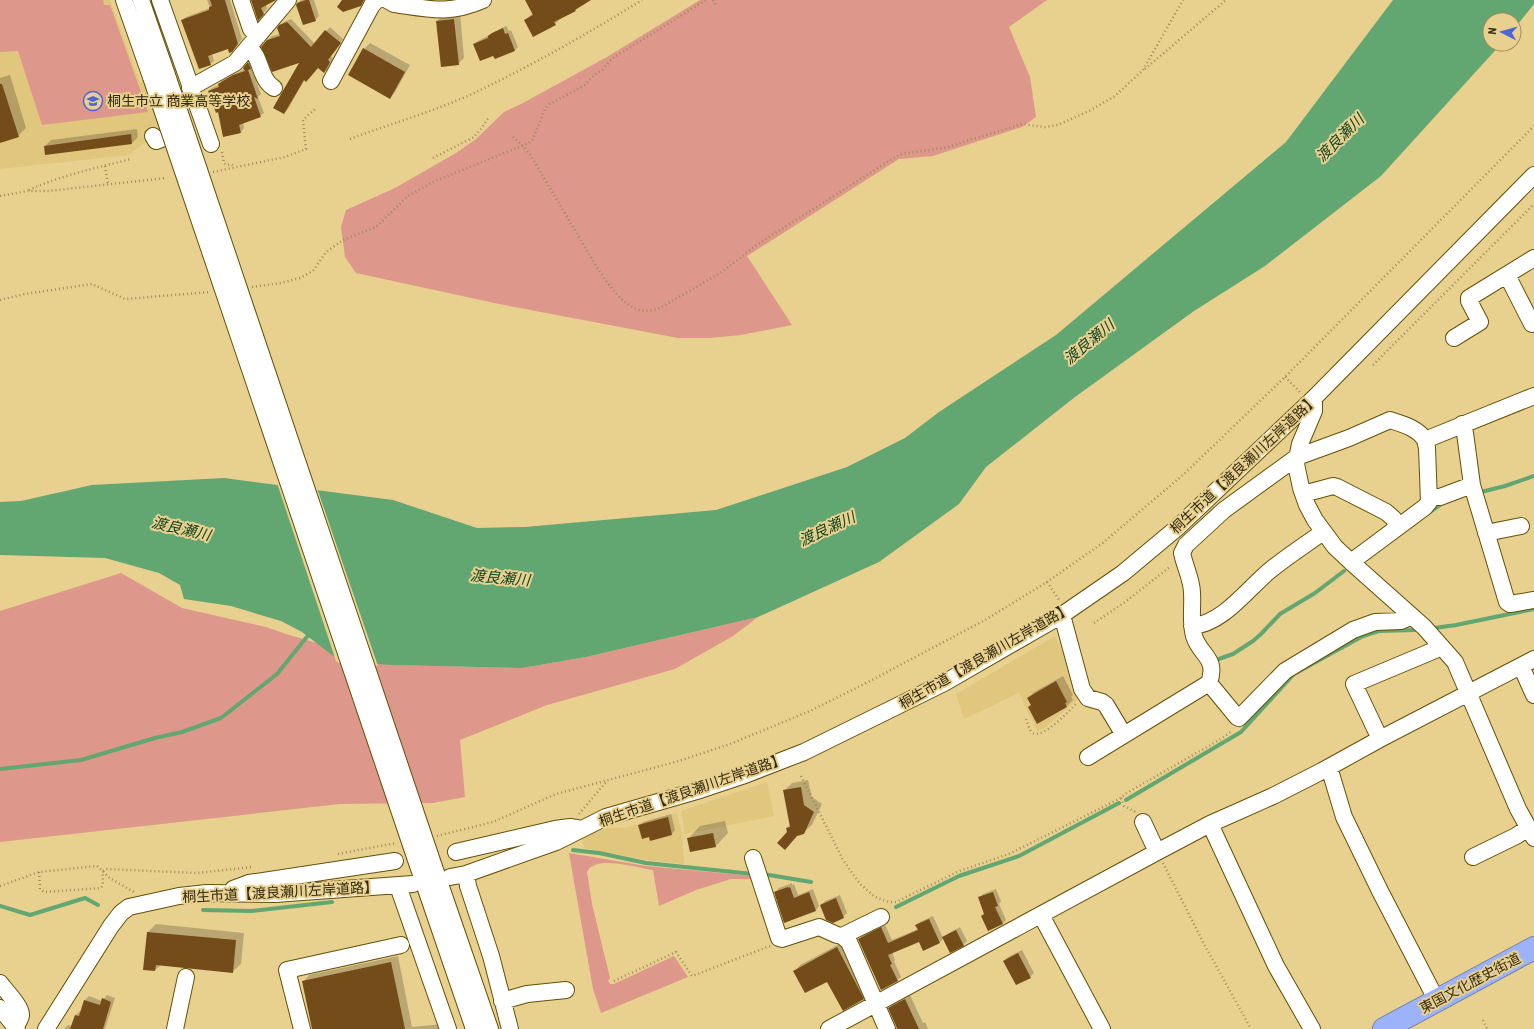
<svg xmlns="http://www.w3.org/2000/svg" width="1534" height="1029" font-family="'Roboto Condensed','Noto Sans JP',sans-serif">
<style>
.built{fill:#e1c67d}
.green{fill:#de978b}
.water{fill:#62a672}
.pier{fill:#e8d08f}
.shadow{fill:#0003}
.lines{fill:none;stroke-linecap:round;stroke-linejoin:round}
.stream{stroke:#62a672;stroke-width:4}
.building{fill:#734c19}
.minor-casing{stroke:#655006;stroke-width:18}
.highway-casing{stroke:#7783a7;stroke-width:24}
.path{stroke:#9d8b5a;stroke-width:2.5;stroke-dasharray:1 3;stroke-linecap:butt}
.minor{stroke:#fff;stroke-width:16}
.highway{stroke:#9cb3f9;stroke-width:22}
.minor-bridge-casing{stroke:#655006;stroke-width:18;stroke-linecap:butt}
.minor-bridge{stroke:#fff;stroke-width:16}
.labels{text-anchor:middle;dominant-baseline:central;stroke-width:4;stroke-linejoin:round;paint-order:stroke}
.poi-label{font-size:14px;fill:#32290e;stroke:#e8d08f;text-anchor:start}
.street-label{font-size:14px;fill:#32290e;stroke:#e8d08f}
.water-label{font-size:15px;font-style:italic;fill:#114421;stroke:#e8d08f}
</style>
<rect width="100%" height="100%" fill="#e8d08f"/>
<!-- built -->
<path class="built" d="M0,0H110L140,83L174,71L191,119L157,131L147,141L128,155L0,169Z
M1055,636L1065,656L1078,697L1077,700L1043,729L1037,731L1019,693L964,719L956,694Z
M767,782L774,816L685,834L681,811Z
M677,813L682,833L684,864L647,860L584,848L581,837L600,829L628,827Z"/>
<!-- green -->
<path class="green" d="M0,0H103L104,5H110L148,112L42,125L18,51L0,52Z
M700,0H1047L1009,27L1030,77L1036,117L1022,127L933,156L899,159L747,256L792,325L741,335L710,338H678L499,304L356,273L345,257L341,227L346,210L395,188L456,153L476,139L504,112L521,104L607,57Z
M121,573L182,608L266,627L286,634L392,665L522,668L586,657L758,617L733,636L675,669L547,705L460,740L465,797L433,803L340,804L0,842V611Z
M569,853L646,866L753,876L755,879H731L696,890L659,906L653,870C638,868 595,854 587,872L592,904L610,978L608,981L610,984H614L674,956L688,977L601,1013L593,989Z"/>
<!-- water -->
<path class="water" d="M1393,0H1534V4L1514,29V20H1490V44H1501L1381,176L1265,266L1194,311L1075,397L986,467L959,504L879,562L758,617L586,657L522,668L392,665L340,661L302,632L281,621L231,606L184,599L180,585L159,573L105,558L0,555V502L21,501L92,485L224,478L393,500L477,528L525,527L716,510L847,467L905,438L939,412L1056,335L1286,142Z"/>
<!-- pier -->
<path class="pier" d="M277,483L317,488L378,666L339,663L336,661Z"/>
<!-- shadow -->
<path class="shadow" d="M207,0H230L242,39L236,46L212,54L214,61L210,64L182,20L186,17L210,8Z
M252,0H270L266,5L267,9L258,18Z
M301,0H314L319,16L315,20L298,3Z
M528,0H589L575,10L562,17L555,24L525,20L533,13Z
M460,13L464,58L458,64L437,21L443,15Z
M291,19L315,44L330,27L343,39L331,56L333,58L328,69L324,72L318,67L305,79L288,109L284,113L301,61L268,40L272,36L280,34L278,28L284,22Z
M506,26L509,31L511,30L518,47L515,50L495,58L494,54L474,44L478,41Z
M370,43L410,65L395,92L390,98L364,49Z
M252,60L254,65L251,68L261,94L258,97L264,113L260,116L243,122L244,128L241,132L218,111L209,91L212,88L219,85L222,80L245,69V68Z
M10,75L26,128L18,136L0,142V78Z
M137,129L138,137L132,143L45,146L51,140Z
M1063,676L1073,695L1071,697L1073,700L1067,706L1038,722L1028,698L1034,692Z
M808,780L812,797L822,804L812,825L803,833L788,832L787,828L791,824L784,791L792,783Z
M671,814L675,830L672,834L650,836L639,826L643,822Z
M725,821L728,833L716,846L688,839L700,826Z
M792,883V885L794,884L798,895L813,889L819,906L816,910L785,921L775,892L779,888Z
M996,889L1001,901L999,904L1006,920L1002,924L985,913L979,898L983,894Z
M840,895L847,913L843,917L821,905L825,901Z
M933,916L943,938L947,934L960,927L967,941L963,945L944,938L940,942L924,949L919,940L892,952L895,960L894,961L901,977L897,980L859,939L863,935L885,925L892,940L918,929L916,925L920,922Z
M156,924L244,933L241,964L232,972L161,965L155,970L144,969L148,932Z
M843,942L869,993L863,999L827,980L795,971L800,965Z
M1022,950L1034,973L1030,977L1004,961L1008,957Z
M398,956L412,1027L443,1024V1029H313L303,982L309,975Z
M107,995L115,998L105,1029H64L68,1025L72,1026L76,1015L80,1011L81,1012L85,1000L89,996L102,1001Z
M910,995L923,1023L925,1022L928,1029H897V1025L889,1008L894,1003Z"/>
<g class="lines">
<!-- stream -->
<path class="stream" d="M1481,492L1505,486L1534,476
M1430,512L1444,502
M1434,628L1456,625L1534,609
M1216,660L1233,654L1253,641L1261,634L1280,614L1315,593L1344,571
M0,769L81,760L155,738L182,732L221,718L277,674L310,633
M1126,800L1241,732L1294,674L1363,636L1379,631L1416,630
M573,850L599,853L646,863L753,874
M763,874L811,882
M0,906L30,915L85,898L98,905
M896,907L959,876L1019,856L1119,803
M203,910L251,911L332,902"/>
</g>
<!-- building -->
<path class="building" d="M210,0H225L238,44L232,52L229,53L228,49L208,56L211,65L199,69L181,20L209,10V7L212,6Z
M251,0H276L261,8L264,14L258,21Z
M306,0H309L316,21L303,25L296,5L297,3Z
M342,0H364L361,6L343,12L337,7Z
M525,0H591L575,10L576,11L554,22L556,25L533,37L524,20L533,15Z
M454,19L459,65L441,67L436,21Z
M287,22L311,47L325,30L341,43L328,60L330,62L324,73L318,68L306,82L304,80L284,114L273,108L299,63L272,72L261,47L267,40L280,36L277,28L279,25Z
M503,28L505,34L508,33L515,51L495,59L493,56L480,61L473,44L488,38V36L492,33Z
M363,48L405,72L390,99L348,75Z
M248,62L251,69L248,70L258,99L254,97L261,117L239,125L241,133L223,137L218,112L216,113L208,91L219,87L218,84L233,75L245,71L243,68Z
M0,84H2L19,137L0,143Z
M131,134L132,144L45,155L44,146Z
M1056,681L1067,702L1065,703L1067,707L1037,724L1028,707L1031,705L1027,698Z
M801,787L804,805L814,812L804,834L797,836L785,850L777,843L787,832L786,828L790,827L783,790Z
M668,817L672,835L650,841L649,837L642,839L638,825Z
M713,833L716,847L690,852L687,838Z
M788,887V888L790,887L794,898L809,892L816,911L784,923L774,892Z
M993,892L998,906L995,907L1003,924L988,931L981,916L984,914L978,897Z
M836,898L844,918L833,923L826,920L820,905Z
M929,919L940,943L923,951L919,942L888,955L892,964L890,965L898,981L881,990L858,939L881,927L888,943L918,930L915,925Z
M956,930L964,946L950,953L942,937Z
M147,932L236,940L233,973L156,965L155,971L143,970Z
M837,947L864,999L843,1011L827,982L805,993L793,971Z
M1018,953L1031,978L1016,985L1003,961Z
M391,962L405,1029H312L302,981Z
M102,998L111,1002L103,1029H70L75,1015L79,1016L84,1000L100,1005Z
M905,999L919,1029H897L896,1026L888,1008Z"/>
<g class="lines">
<!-- minor casing -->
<g class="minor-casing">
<path id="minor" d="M124,0L151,77
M141,0L166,72
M160,0L211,144
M241,0L251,29L258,36
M387,0L394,4C429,9 449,15 483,0
M249,47C262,58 259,79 274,88
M331,81L372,5L377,0
M190,88L235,63L288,0
M153,136L156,141L183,131
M1507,275L1532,324
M1454,338L1480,322L1469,301V298L1534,258
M1314,398V411L1300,444L1296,464L1301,488L1307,505L1315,520L1335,547L1351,562L1424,627L1455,662L1518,809L1534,838
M1462,424L1465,433L1472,485L1507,602L1510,604L1534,600
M1303,494L1333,486L1337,487L1386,512L1393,518L1398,527
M1430,497H1440L1472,485
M1486,533L1521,526
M1351,562L1425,507L1429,502L1427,448L1425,440L1534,396
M1062,615L1082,689L1088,698L1102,702L1106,705L1124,735
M1192,626C1222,624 1247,590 1268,572C1286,557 1305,545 1323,532
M1521,666L1534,695
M1209,683L1237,717L1239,718L1285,671L1353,630L1375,622L1401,621L1412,616
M1380,739L1354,684L1435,650L1441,646
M1088,757L1209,683C1218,657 1200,656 1194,636C1190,622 1193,607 1192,593C1192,581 1186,569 1183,557L1182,553L1186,545L1224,510L1297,457L1349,438L1390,420C1402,424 1418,428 1425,440
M1329,767L1344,817L1380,891L1437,1001
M1143,822L1157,852
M1210,824L1276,966L1312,1029
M456,852L555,829L570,827L577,828
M430,855L490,1029
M415,857L474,1029
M1473,857L1516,836L1528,828
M753,858L779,938L782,939L819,927L837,935L842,936L849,942L887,1029
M466,874L468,886L491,956L510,1029
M450,877L466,874L556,842L606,817L700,790L742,776L804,752L944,683L1062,615L1123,573L1178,527L1314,398L1534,175
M398,886L448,1029
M233,889L249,883L395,861
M1041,915L1102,1029
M842,936L881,917
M0,983C5,990 22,1007 21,1015C21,1019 17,1024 15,1027
M502,1001L527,994L566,990
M0,1008L17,1029
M46,1029L111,926L121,913L129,907L179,896L207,893L275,894L413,884
M175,1029L186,977
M302,1029L287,970L401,945
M829,1029L1157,852L1210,824L1273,796L1322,771L1380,739L1534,659"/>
</g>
<!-- highway casing -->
<g class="highway-casing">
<path id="highway" d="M1384,1029L1534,948"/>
</g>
<!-- path -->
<path class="path" d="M713,0L716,5
M1145,69L1226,0
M513,137L523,146L531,156C545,180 559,203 573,227C587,250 610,296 634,308C642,312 652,311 660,308L722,272L758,244L900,154L944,148L1022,124L1045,127L1058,125L1091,110L1115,96L1143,70L1183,0
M350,139C390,124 432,112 472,94C531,66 587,34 642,0
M222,152L224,163L227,165L231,164L235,167
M433,158L474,137L481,129L489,117
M105,166L108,185
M213,172L285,157L306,149L303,120L315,109
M29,190C62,175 96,168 131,159
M0,196L27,191H48L166,178
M252,287L281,283L300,278L313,271L326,252L343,240L376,227L408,196L435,181L529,143L533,139L545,109L548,105L585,85L594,75L602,70L613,58L706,0
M0,300L25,294L92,284L125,299L210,292
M1373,365L1534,204
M1285,377L1300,392
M1047,582L1060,601
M1094,623L1125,602L1171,566
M1026,719C1028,723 1029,731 1033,733C1043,739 1069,711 1076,704
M801,776L843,860L860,884L875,897L889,902H896L957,872L1009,854L1121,798L1125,794L1221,739L1232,731
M1121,798L1124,806L1136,812
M579,814L606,782
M437,836L493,822L556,794L679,761L730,744L769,728L812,710L870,681L985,620L1047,582L1104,542L1184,474L1285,377L1534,126
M338,854L396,843
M1163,863L1204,944L1251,1029
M103,871L106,869L197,873L252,867
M39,872L40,889L44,892L101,888C104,884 102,877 103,871
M0,886L39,872L97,866L103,871L108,877L134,892
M614,981L676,952L692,976L770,946
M1483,1020L1487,1029"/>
<!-- minor -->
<use href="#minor" class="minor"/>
<!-- highway -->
<use href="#highway" class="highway"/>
<!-- minor-bridge casing -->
<g class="minor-bridge-casing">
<path id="minor-bridge" d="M166,72L430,855
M151,77L415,857"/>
</g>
<!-- minor-bridge -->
<use href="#minor-bridge" class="minor-bridge"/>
</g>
<!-- icons -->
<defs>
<g id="school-ring" transform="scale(1)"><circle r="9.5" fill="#e8d08f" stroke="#4c65da" stroke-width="1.5"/><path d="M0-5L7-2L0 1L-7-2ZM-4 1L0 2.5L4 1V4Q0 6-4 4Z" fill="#4c65da"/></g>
</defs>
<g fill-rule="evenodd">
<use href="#school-ring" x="93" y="101"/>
</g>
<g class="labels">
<!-- poi labels -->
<g class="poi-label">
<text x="107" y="101">桐生市立 商業高等学校</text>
</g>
<!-- street labels -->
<g class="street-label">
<text transform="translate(1244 464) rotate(-43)">桐生市道【渡良瀬川左岸道路】</text>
<text transform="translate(985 656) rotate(-30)">桐生市道【渡良瀬川左岸道路】</text>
<text transform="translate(692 790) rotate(-19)">桐生市道【渡良瀬川左岸道路】</text>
<text transform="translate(280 892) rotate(-3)">桐生市道【渡良瀬川左岸道路】</text>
<text transform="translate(1470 983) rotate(-28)">東国文化歴史街道</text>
</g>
<!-- water labels -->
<g class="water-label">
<text transform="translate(1340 138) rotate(-45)">渡良瀬川</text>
<text transform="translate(1089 342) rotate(-40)">渡良瀬川</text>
<text transform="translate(181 529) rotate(13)">渡良瀬川</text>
<text transform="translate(827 529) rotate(-25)">渡良瀬川</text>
<text transform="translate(500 578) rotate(5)">渡良瀬川</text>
</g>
</g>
<!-- north arrow -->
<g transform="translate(1502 32) rotate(276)"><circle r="19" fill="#e8d08f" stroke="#9f8d5b"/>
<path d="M0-3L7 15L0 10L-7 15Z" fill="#4c65da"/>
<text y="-6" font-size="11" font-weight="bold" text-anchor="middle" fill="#32290e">N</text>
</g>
</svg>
